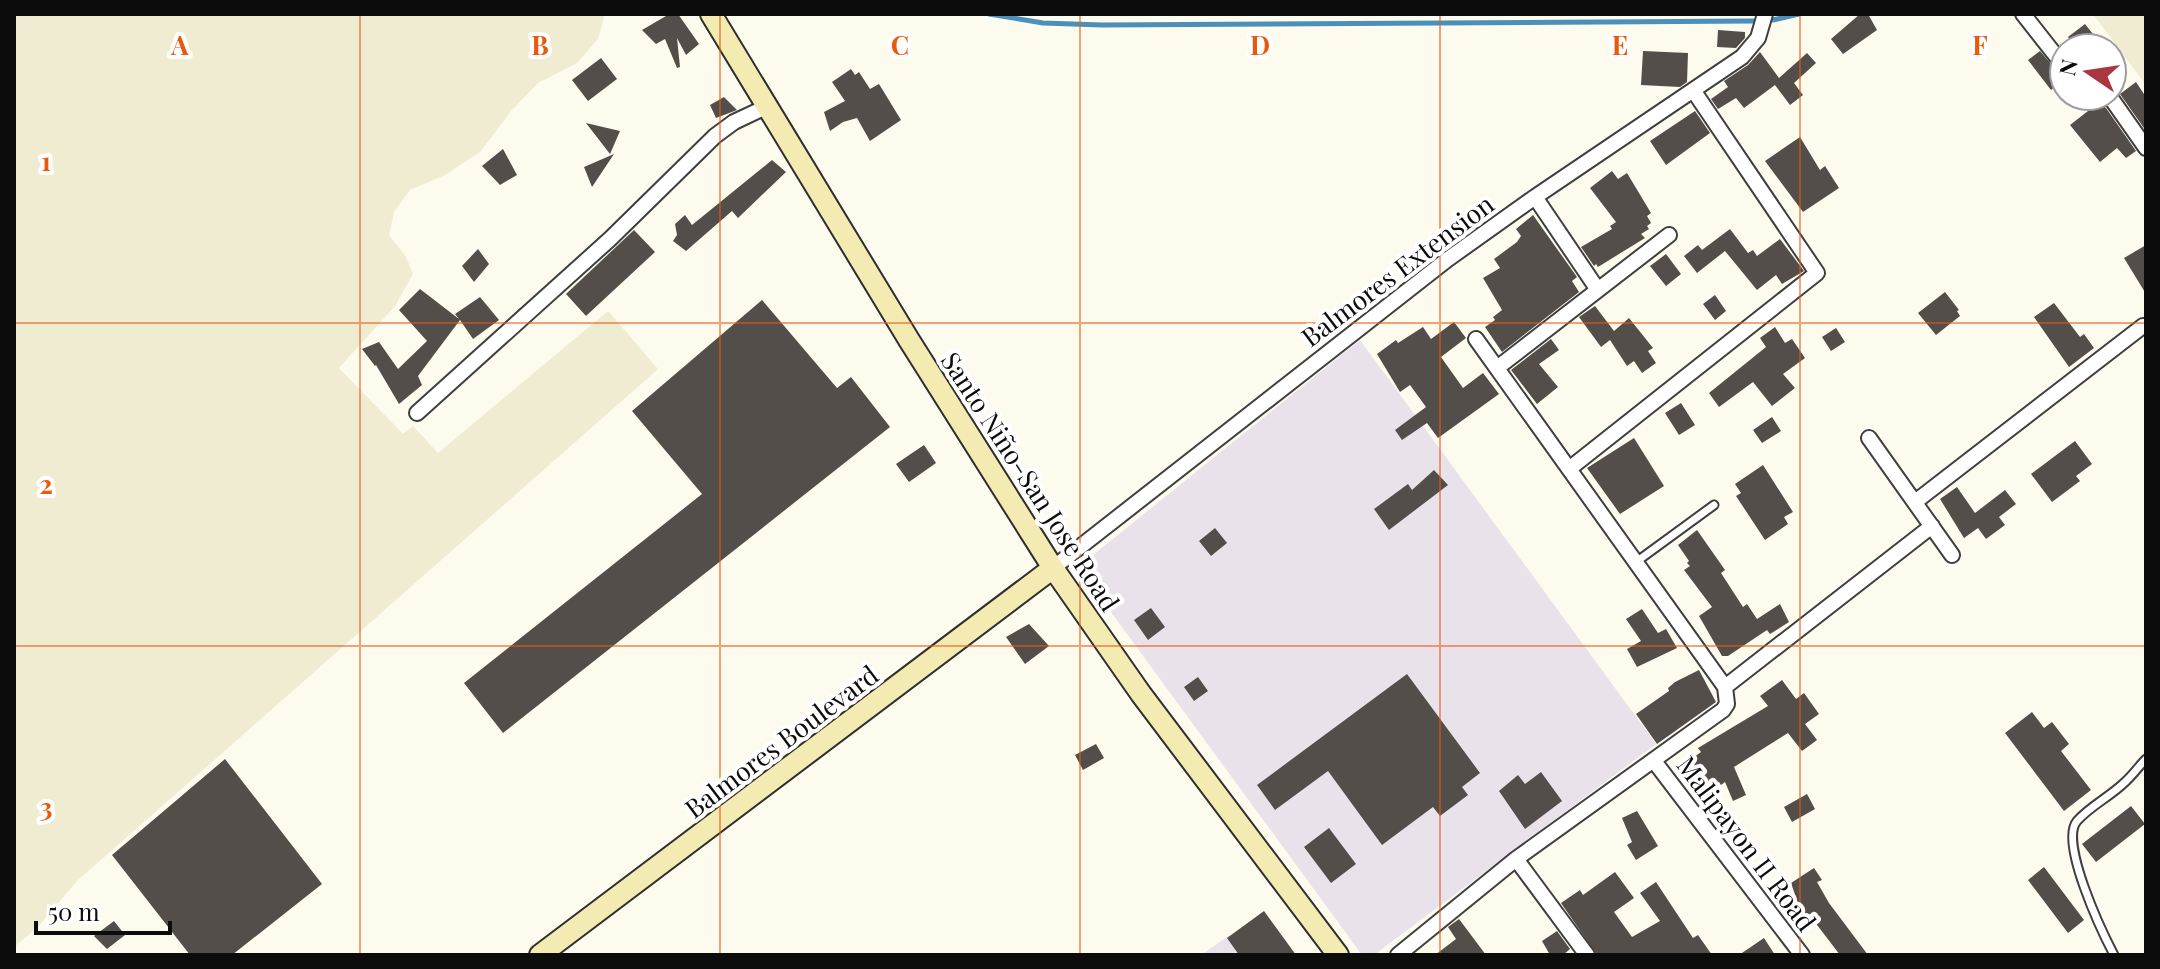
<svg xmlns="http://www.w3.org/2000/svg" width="2160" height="969" font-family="'Playfair Display',serif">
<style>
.industrial{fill:#e9e2ea}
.farmland{fill:#efecd1}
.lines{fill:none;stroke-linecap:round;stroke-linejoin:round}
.stream{stroke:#4a90bb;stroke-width:5}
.building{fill:#544e4a}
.service-casing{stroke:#3f3f3f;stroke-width:11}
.minor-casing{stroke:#3f3f3f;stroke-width:18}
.secondary-casing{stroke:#2e2e2e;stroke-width:24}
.service{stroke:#fff;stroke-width:7}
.minor{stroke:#fff;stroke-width:14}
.secondary{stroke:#f4ebb2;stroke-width:20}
.grid{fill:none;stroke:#e8590c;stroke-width:2;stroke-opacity:0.55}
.labels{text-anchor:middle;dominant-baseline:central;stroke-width:8;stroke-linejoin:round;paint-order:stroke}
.street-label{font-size:26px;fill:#0c0c0c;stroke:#fff}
.grid-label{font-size:26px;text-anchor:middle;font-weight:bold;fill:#e8590c;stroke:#fff;stroke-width:8;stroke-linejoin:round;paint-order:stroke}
</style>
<rect width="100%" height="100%" fill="#fdfaee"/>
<!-- industrial -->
<path class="industrial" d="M1360,340L1656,744L1374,955H1362L1078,567Z
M1230,935L1245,955H1201Z"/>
<!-- farmland -->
<path class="farmland" d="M14,14H605L598,39L577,63L538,83L512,110L480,152L445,175L410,190L394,212L389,235L406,257L413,274L395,306L339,368L403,434L413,426L438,453L608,311L658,369L77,881L38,927L14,947Z
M2093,14H2146V85Z"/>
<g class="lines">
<!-- stream -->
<path class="stream" d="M989,14L1043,23L1102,25L1754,21
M1773,20L1799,14"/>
</g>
<!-- building -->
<path class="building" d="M666,14H678L699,44L686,55L677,38L680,67L677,68L665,39L656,44L642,30L666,16Z
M1860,14H1868L1877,30L1843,54L1831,39Z
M2085,24L2104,48H2076L2068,37Z
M1718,30L1745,32V38L1736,48L1717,47Z
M1643,51L1688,53L1687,82L1680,87L1641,85Z
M2040,51L2064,79L2051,90L2028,60Z
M1760,52L1779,78L1807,53L1816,63L1794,83L1803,95L1790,105L1775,85L1744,108L1736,98L1718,109L1711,99L1728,87L1724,81L1748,65Z
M601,58L617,79L588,101L572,80Z
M851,69L855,75L859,72L870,89L879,84L901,120L870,141L857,118L843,122L830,131L824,112L845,101L832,82Z
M2136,82L2146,97V131L2120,94Z
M724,97L737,110L716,118L710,105Z
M2097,104L2100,108L2103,106L2106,108L2136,151L2126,158L2117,148L2100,162L2070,125Z
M1695,111L1710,133L1666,165L1650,141Z
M586,123L620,131L610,154Z
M1800,137L1820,170L1825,166L1839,188L1803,212L1765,161Z
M503,149L517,175L500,185L482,166Z
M614,154L592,187L584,167Z
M772,160L786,172L738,218L732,211L686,251L673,241L677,235L675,224L685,215L692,225Z
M1612,171L1618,179L1627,173L1651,213L1647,216L1651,223L1647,226L1649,229L1641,234L1645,238L1598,267L1596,264L1594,266L1581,247L1612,229L1610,226L1616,222L1590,188Z
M1533,215L1577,277L1572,281L1579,292L1502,352L1485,327L1495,320L1493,317L1502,310L1483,278L1500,268L1494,259L1517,242L1521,236L1516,229Z
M1730,229L1748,253L1753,250L1757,256L1780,239L1804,271L1782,284L1776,275L1757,290L1725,251L1697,273L1684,256L1698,245L1702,250Z
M634,230L655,252L586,316L566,294Z
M2146,245V294L2124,258Z
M478,249L489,264L474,282L462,266Z
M1666,254L1681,274L1666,286L1650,266Z
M420,289L459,319L455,314L480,297L499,320L473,339L460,320L418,376L422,385L399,404L376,365L375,366L362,349L379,342L398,369L427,341L399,310Z
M1945,292L1959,310L1957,311L1960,316L1936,335L1918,313Z
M1715,295L1726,311L1715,320L1703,304Z
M762,300L837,388L851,377L890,427L503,733L464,683L702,494L632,411Z
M2054,303L2080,337L2084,334L2094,348L2069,367L2034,317Z
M1595,306L1614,331L1629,318L1653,348L1648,351L1656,363L1642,373L1634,361L1627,366L1610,340L1601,347L1579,317Z
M1454,322L1466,338L1441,357L1463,388L1483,373L1499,394L1438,438L1427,423L1402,440L1395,430L1426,407L1410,385L1400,392L1377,354L1396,340L1398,343L1423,327L1431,339Z
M1775,327L1785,343L1792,339L1805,358L1783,374L1795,388L1772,406L1753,382L1719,407L1709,393L1766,347L1760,338Z
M1836,328L1845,342L1831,351L1822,337Z
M1551,339L1559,350L1539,364L1558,387L1537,404L1511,370Z
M1681,403L1695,425L1679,435L1665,413Z
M1772,417L1781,431L1762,443L1753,430Z
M1634,438L1664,486L1620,514L1587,468Z
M2075,441L2092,464L2076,476L2080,481L2052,502L2031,474Z
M924,445L936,463L909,482L896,464Z
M1763,465L1793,512L1784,517L1788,524L1765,540L1736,496L1741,493L1735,484Z
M1434,470L1448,485L1389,530L1374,509L1408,484L1412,490Z
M1957,487L1975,513L2005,490L2016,504L1999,517L2005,525L1986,539L1978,528L1964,538L1940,499Z
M1215,528L1227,543L1211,556L1199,541Z
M1697,530L1725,570L1721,573L1743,607L1747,604L1757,619L1780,604L1789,622L1770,634L1767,630L1728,656H1722L1699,616L1712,607L1684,570L1690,566L1687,563L1689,561L1678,545Z
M1151,608L1165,627L1148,640L1134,620Z
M1642,609L1658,633L1666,629L1677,648L1637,667L1627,649L1641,641L1626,619Z
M1029,624L1049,646L1025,664L1006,637Z
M1699,670L1716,702L1657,744L1636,714L1669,691L1668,688L1675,682Z
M1407,674L1480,773L1462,787L1468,795L1440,816L1433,807L1382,845L1328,771L1275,810L1257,785Z
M1198,677L1208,691L1194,701L1184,687Z
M1782,680L1796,699L1804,693L1819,714L1805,724L1817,740L1802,751L1788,733L1734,767L1746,795L1733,801L1725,782L1721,785L1719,782L1703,792L1686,763L1701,752L1698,748L1768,706L1760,696Z
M2032,712L2044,728L2052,722L2069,744L2061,751L2091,790L2064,811L2005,733Z
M1096,744L1104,758L1083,770L1075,755Z
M225,759L322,884L232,955H190L112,855Z
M1541,772L1562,801L1525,829L1499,791L1518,775L1525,784Z
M1807,794L1815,809L1792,822L1784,807Z
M2131,806L2145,824L2096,862L2082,844Z
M1637,811L1658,846L1636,860L1627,845L1632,842L1622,818Z
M1329,828L1356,864L1331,883L1304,847Z
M2044,867L2084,920L2068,933L2028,880Z
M1814,868L1822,880L1817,882L1829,903L1868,955H1840L1811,917L1804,921L1791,883Z
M1615,872L1634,898L1614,912L1632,937L1660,921L1640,893L1656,882L1693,938L1698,935L1712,955H1597L1561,903L1580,890L1583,895Z
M1264,911L1296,955H1239L1227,938Z
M1459,919L1486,955H1435L1456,939L1448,927Z
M114,921L125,935L107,949L94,936Z
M1557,931L1570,949L1563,955H1550L1542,941Z
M1764,938L1775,955H1739Z"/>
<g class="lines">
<!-- service casing -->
<g class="service-casing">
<path id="service" d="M1636,562L1714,505
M2114,955C2102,932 2059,842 2077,821C2090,806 2111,796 2125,782C2133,775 2139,766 2146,759"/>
</g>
<!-- minor casing -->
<g class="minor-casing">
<path id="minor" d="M2023,14L2064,66
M2106,96L2113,101L2146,148
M1535,197L1598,290
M1497,368L1669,235
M417,413L610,239L715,136L734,122L768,106
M1869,438L1952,555
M1569,469L1817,273L1693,90
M1915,502L2143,326
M1053,568L1448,259L1535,197L1742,57L1758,38L1765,14
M1725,687L1932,526
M1654,761L1802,955
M1516,859L1587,955
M1398,955L1516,859L1723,710L1727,704L1725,687L1476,339"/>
</g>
<!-- secondary casing -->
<g class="secondary-casing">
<path id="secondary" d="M711,14L909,340L1053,568L1141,694L1338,955
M540,955L1053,568"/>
</g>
<!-- service -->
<use href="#service" class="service"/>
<!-- minor -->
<use href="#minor" class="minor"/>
<!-- secondary -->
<use href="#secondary" class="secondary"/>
</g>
<!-- grid -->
<path class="grid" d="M360,14V955M720,14V955M1080,14V955M1440,14V955M1800,14V955M14,323H2146M14,646H2146"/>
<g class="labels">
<!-- street labels -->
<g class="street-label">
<text transform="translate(1397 270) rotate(-37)">Balmores Extension</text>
<text transform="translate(1031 481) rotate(57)">Santo Niño-San Jose Road</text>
<text transform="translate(781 741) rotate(-37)">Balmores Boulevard</text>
<text transform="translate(1747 843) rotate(53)">Malipayon II Road</text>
</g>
</g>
<g class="grid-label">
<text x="180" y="55">A</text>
<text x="540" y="55">B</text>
<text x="900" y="55">C</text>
<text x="1260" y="55">D</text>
<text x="1620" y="55">E</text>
<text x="1980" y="55">F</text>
<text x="46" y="171">1</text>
<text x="46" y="494">2</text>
<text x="46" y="817">3</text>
</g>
<!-- border -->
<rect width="2160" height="969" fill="none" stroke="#0c0c0c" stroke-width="32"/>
<!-- north arrow -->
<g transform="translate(2088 72) rotate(283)"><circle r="38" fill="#ffffff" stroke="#9e9e9e" stroke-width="2"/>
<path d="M0-6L14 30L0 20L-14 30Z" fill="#aa373f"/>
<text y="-12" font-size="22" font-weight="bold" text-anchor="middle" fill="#0c0c0c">N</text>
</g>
<!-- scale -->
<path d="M36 921v12h134v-12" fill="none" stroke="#0c0c0c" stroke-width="4"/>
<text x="48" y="921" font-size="24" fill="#0c0c0c" stroke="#ffffff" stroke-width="6" paint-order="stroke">50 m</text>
</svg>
